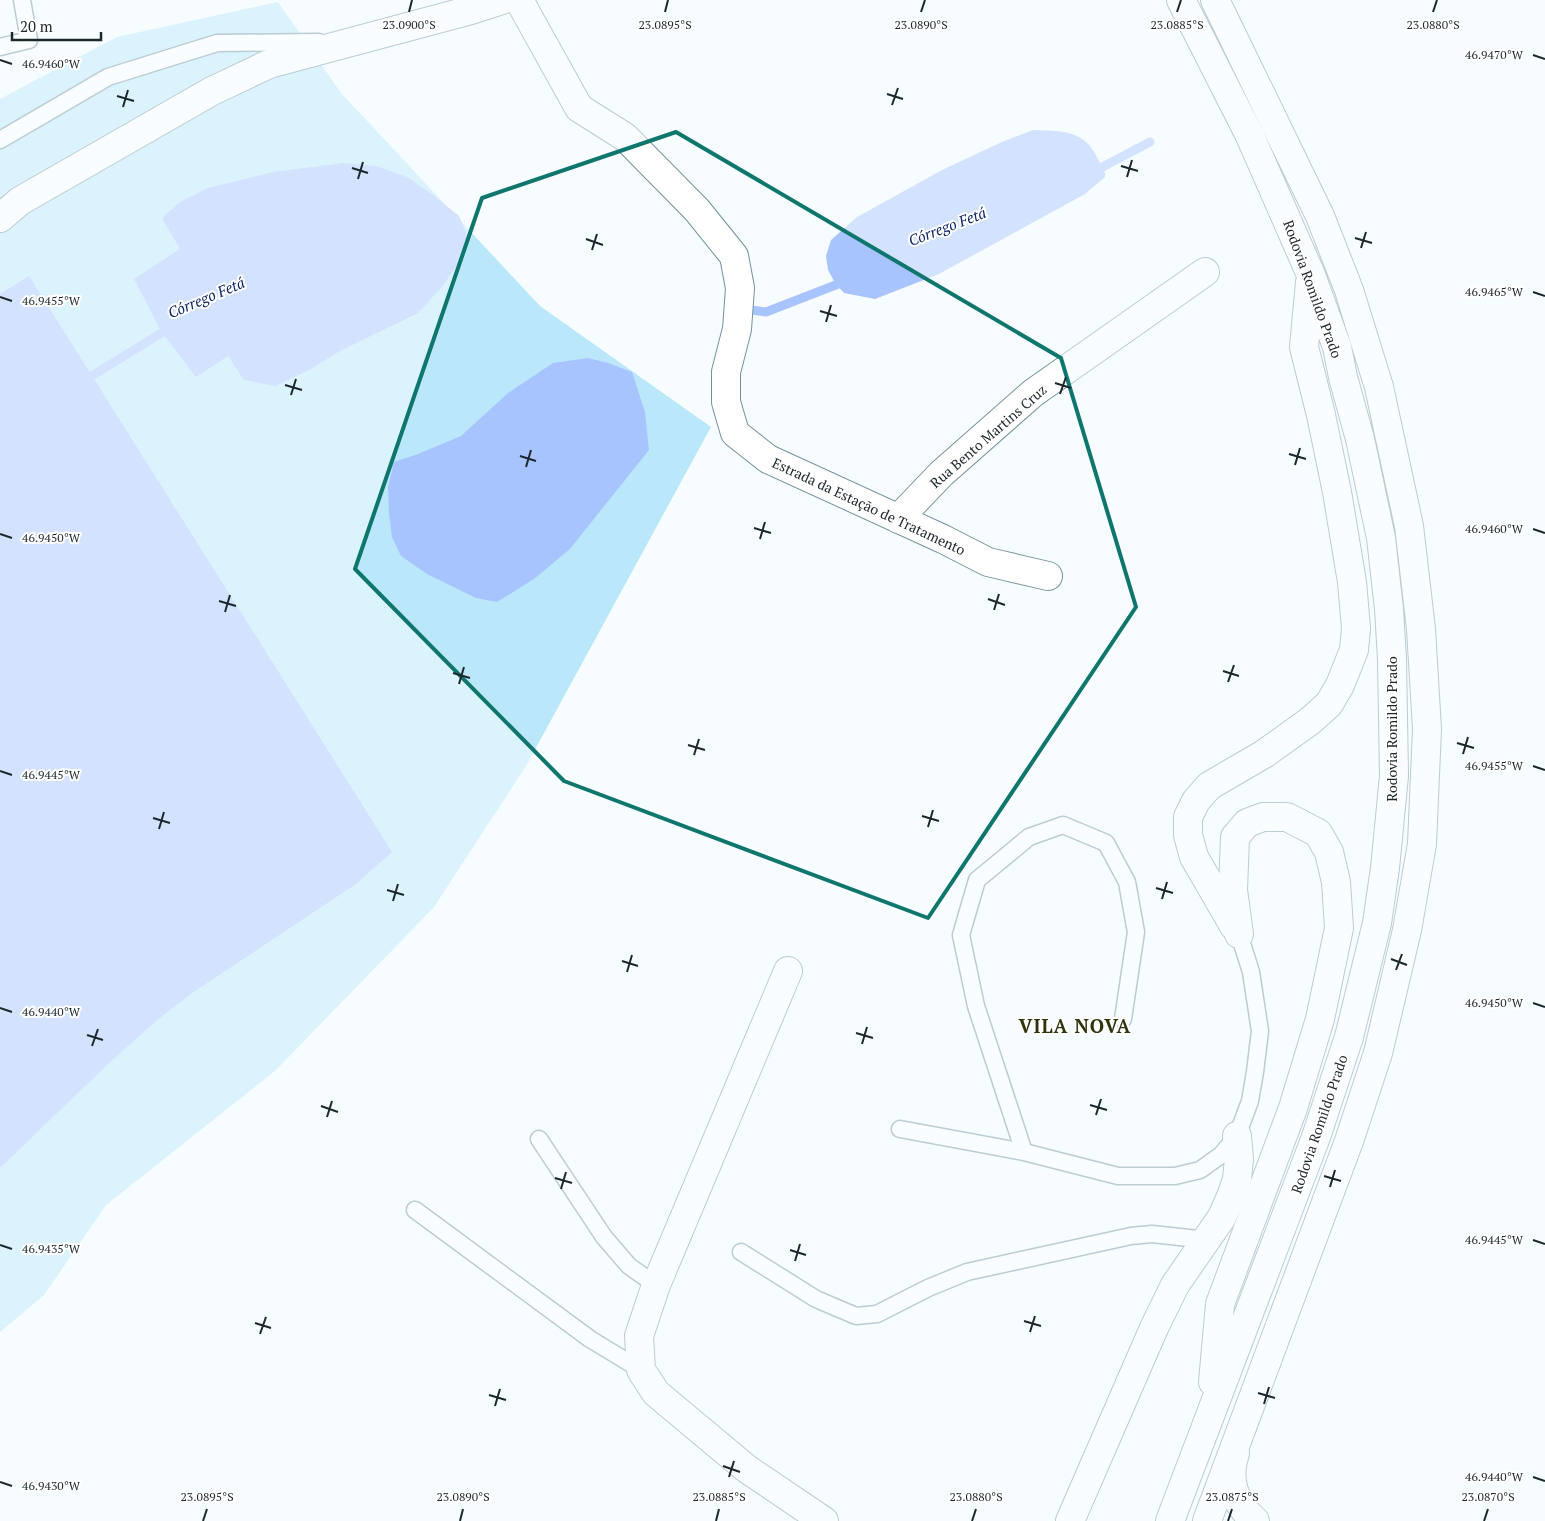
<svg xmlns="http://www.w3.org/2000/svg" width="1545" height="1521" font-family="'PT Serif',serif">
<style>
.green{fill:#bae8fa}
.water{fill:#a8c4fe}
.lines{fill:none;stroke-linecap:round;stroke-linejoin:round}
.stream{stroke:#a8c4fe;stroke-width:9}
.lane-casing{stroke:#74929d;stroke-width:19}
.street-casing{stroke:#74929d;stroke-width:30}
.primary-casing{stroke:#74929d;stroke-width:30}
.lane{stroke:#fff;stroke-width:16}
.street{stroke:#fff;stroke-width:28}
.primary{stroke:#fff;stroke-width:28}
.marked{fill:none;stroke:#0f766e;stroke-width:4;stroke-linejoin:round}
.ticks{fill:none;stroke:#1c282c;stroke-width:2}
.labels{text-anchor:middle;dominant-baseline:central;stroke-width:4;stroke-linejoin:round;paint-order:stroke}
.street-label{font-size:14px;fill:#1c282c;stroke:#fff}
.water-label{font-size:15px;font-style:italic;fill:#0f2666;stroke:#fff}
.district-label{font-size:19px;font-weight:bold;letter-spacing:1px;fill:#2e350d;stroke:#fff}
.ticks-label{font-size:12px;text-anchor:middle;fill:#1c282c;stroke:#fff;stroke-width:4;stroke-linejoin:round;paint-order:stroke}
</style>
<rect width="100%" height="100%" fill="#f6fcff"/>
<!-- green -->
<path class="green" d="M278,2L341,93L540,306L711,427L526,766L434,907L276,1070L106,1205L44,1295L0,1332V99L117,37Z"/>
<!-- water -->
<path class="water" d="M1033,130C1052,131 1075,129 1089,145C1096,153 1100,164 1105,173V177L1085,194L939,274L875,299L844,293L835,283L828,270L826,256L831,240L857,217L944,169L1002,142Z
M345,163L376,166L407,177L433,195L459,216L469,240L459,263L440,289L418,313L340,351L309,370L275,386L244,380L228,356L196,377L161,331L134,279L180,249L162,218L180,202L208,188L273,172Z
M29,276L392,852L356,884L192,993L156,1021L108,1064L0,1168V294Z
M588,358L608,363L632,372L645,412L649,450L570,549L534,579L497,602L476,598L427,574L401,556L392,537L389,514L388,487L394,462L418,454L461,436L508,393L553,363Z"/>
<g class="lines">
<!-- stream -->
<path class="stream" d="M1093,172L1150,142
M745,309L766,312L846,281
M82,382L171,327"/>
<!-- lane casing -->
<g class="lane-casing">
<path id="lane" d="M0,47L29,40L22,0
M0,140L108,77L217,43L319,42
M900,1129L1024,1152L1118,1176H1175L1200,1170L1221,1155L1237,1136L1250,1101L1255,1072L1260,1031L1251,972L1239,934
M539,1139L604,1237L629,1266L656,1285
M1024,1152L976,1006L961,935L977,880L1029,837L1063,825L1106,843L1127,882L1136,932L1123,1019
M415,1210L590,1339L641,1370
M741,1252L816,1299L856,1316L877,1314L928,1288L967,1272L1131,1236L1152,1234L1207,1240"/>
</g>
<!-- street casing -->
<g class="street-casing">
<path id="street" d="M519,0L579,108L625,137L697,210L734,256L740,288L737,329L726,372V402L735,433L768,459L943,539L988,562L1048,576
M0,218L20,201L212,91L269,64L471,10L502,0
M898,519L941,474L1033,393L1205,272
M788,971L656,1285L639,1336L641,1370L656,1393L747,1469L824,1521
M1235,1453C1226,1480 1234,1502 1255,1521
M1070,1521L1154,1328L1175,1285L1222,1217L1232,1194L1237,1179L1239,1159L1237,1136"/>
</g>
<!-- primary casing -->
<g class="primary-casing">
<path id="primary" d="M1234,926L1194,857L1188,835V817L1196,801L1209,786L1264,754L1310,721L1329,704L1340,685L1354,650L1356,628L1352,582L1337,492L1321,415L1304,347L1310,282
M1213,1382L1220,1304L1293,1108L1320,1019L1333,957L1339,928L1336,882L1329,852L1318,833L1287,817H1263L1247,823L1235,837L1233,890L1239,934
M1170,1521L1316,1137L1349,1037L1377,923L1385,868L1394,776L1392,659L1389,609L1381,538L1360,439L1343,377L1337,347L1311,275L1250,136L1181,0
M1207,1521L1349,1141L1378,1053L1407,930L1422,844L1427,729L1421,629L1409,526L1379,387L1349,290L1320,216L1215,0"/>
</g>
<!-- lane -->
<use href="#lane" class="lane"/>
<!-- street -->
<use href="#street" class="street"/>
<!-- primary -->
<use href="#primary" class="primary"/>
</g>
<!-- marked area -->
<path d="M0 0H1545V1521H0ZM676,132L1061,358L1136,607L928,918L564,781L355,569L482,198Z" fill="#f6fcff" fill-opacity=".55" fill-rule="evenodd"/>
<path class="marked" d="M676,132L1061,358L1136,607L928,918L564,781L355,569L482,198Z"/>
<!-- ticks -->
<path class="ticks" d="M409,12L412,0M665,12L668,0M921,12L925,0M1177,12L1181,0M1433,12L1437,0M1533,55L1545,59M0,60L12,64M887,94L903,99M117,96L134,101M892,105L898,88M123,107L128,90M1121,166L1138,171M352,168L368,173M1127,177L1132,160M358,179L363,162M1355,238L1372,243M586,239L603,245M1361,248L1366,232M592,250L597,234M1533,292L1545,296M0,297L12,301M820,311L837,316M826,322L831,305M1055,383L1071,388M285,385L302,390M1060,394L1066,377M291,395L296,379M1289,454L1306,459M520,456L536,461M1295,465L1300,448M526,467L531,450M754,528L771,533M1533,529L1545,533M0,534L12,538M760,539L765,522M988,599L1005,605M219,601L236,606M994,610L999,594M225,612L230,595M1223,671L1239,676M453,673L470,678M1228,682L1234,665M459,684L464,667M1457,743L1474,748M688,745L705,750M1463,754L1468,737M694,755L699,739M1533,766L1545,770M0,771L12,775M922,816L939,821M153,818L170,823M928,827L933,810M159,829L164,812M1156,888L1173,893M387,890L404,895M1162,899L1167,882M393,901L398,884M1391,959L1407,965M622,961L638,966M1396,970L1402,954M627,972L632,955M1533,1003L1545,1007M0,1008L12,1012M856,1033L873,1038M87,1035L103,1040M862,1044L867,1027M92,1046L98,1029M1090,1105L1107,1110M321,1106L338,1112M1096,1115L1101,1099M327,1117L332,1101M1324,1176L1341,1181M555,1178L572,1183M1330,1187L1335,1170M561,1189L566,1172M1533,1240L1545,1244M0,1245L12,1249M790,1250L806,1255M795,1261L800,1244M1024,1321L1041,1326M255,1323L271,1328M1030,1332L1035,1316M260,1334L266,1317M1258,1393L1275,1398M489,1395L506,1400M1264,1404L1269,1387M495,1406L500,1389M723,1466L740,1472M729,1477L734,1461M1533,1477L1545,1481M0,1482L12,1486M203,1521L207,1509M460,1521L463,1509M716,1521L719,1509M972,1521L976,1509M1228,1521L1232,1509M1484,1521L1488,1509"/>
<g class="labels">
<!-- street labels -->
<g class="street-label">
<text transform="translate(1313 289) rotate(70)">Rodovia Romildo Prado</text>
<text transform="translate(988 436) rotate(-41)">Rua Bento Martins Cruz</text>
<text transform="translate(869 506) rotate(25)">Estrada da Estação de Tratamento</text>
<text transform="translate(1391 729) rotate(-90)">Rodovia Romildo Prado</text>
<text transform="translate(1319 1124) rotate(-71)">Rodovia Romildo Prado</text>
</g>
<!-- water labels -->
<g class="water-label">
<text transform="translate(947 226) rotate(-21)">Córrego Fetá</text>
<text transform="translate(206 297) rotate(-23)">Córrego Fetá</text>
</g>
<!-- district labels -->
<g class="district-label">
<text x="1075" y="1025">VILA NOVA</text>
</g>
</g>
<g class="ticks-label">
<text x="409" y="29">23.0900°S</text>
<text x="665" y="29">23.0895°S</text>
<text x="921" y="29">23.0890°S</text>
<text x="1177" y="29">23.0885°S</text>
<text x="1433" y="29">23.0880°S</text>
<text x="1494" y="59">46.9470°W</text>
<text x="51" y="68">46.9460°W</text>
<text x="1494" y="296">46.9465°W</text>
<text x="51" y="305">46.9455°W</text>
<text x="1494" y="533">46.9460°W</text>
<text x="51" y="542">46.9450°W</text>
<text x="1494" y="770">46.9455°W</text>
<text x="51" y="779">46.9445°W</text>
<text x="1494" y="1007">46.9450°W</text>
<text x="51" y="1016">46.9440°W</text>
<text x="1494" y="1244">46.9445°W</text>
<text x="51" y="1253">46.9435°W</text>
<text x="1494" y="1481">46.9440°W</text>
<text x="51" y="1490">46.9430°W</text>
<text x="207" y="1501">23.0895°S</text>
<text x="463" y="1501">23.0890°S</text>
<text x="719" y="1501">23.0885°S</text>
<text x="976" y="1501">23.0880°S</text>
<text x="1232" y="1501">23.0875°S</text>
<text x="1488" y="1501">23.0870°S</text>
</g>
<!-- scale -->
<path d="M12 32v8h89v-8" fill="none" stroke="#1c282c" stroke-width="2.5"/>
<text x="20" y="32" font-size="15" fill="#1c282c" stroke="#ffffff" stroke-width="4" paint-order="stroke">20 m</text>
</svg>
